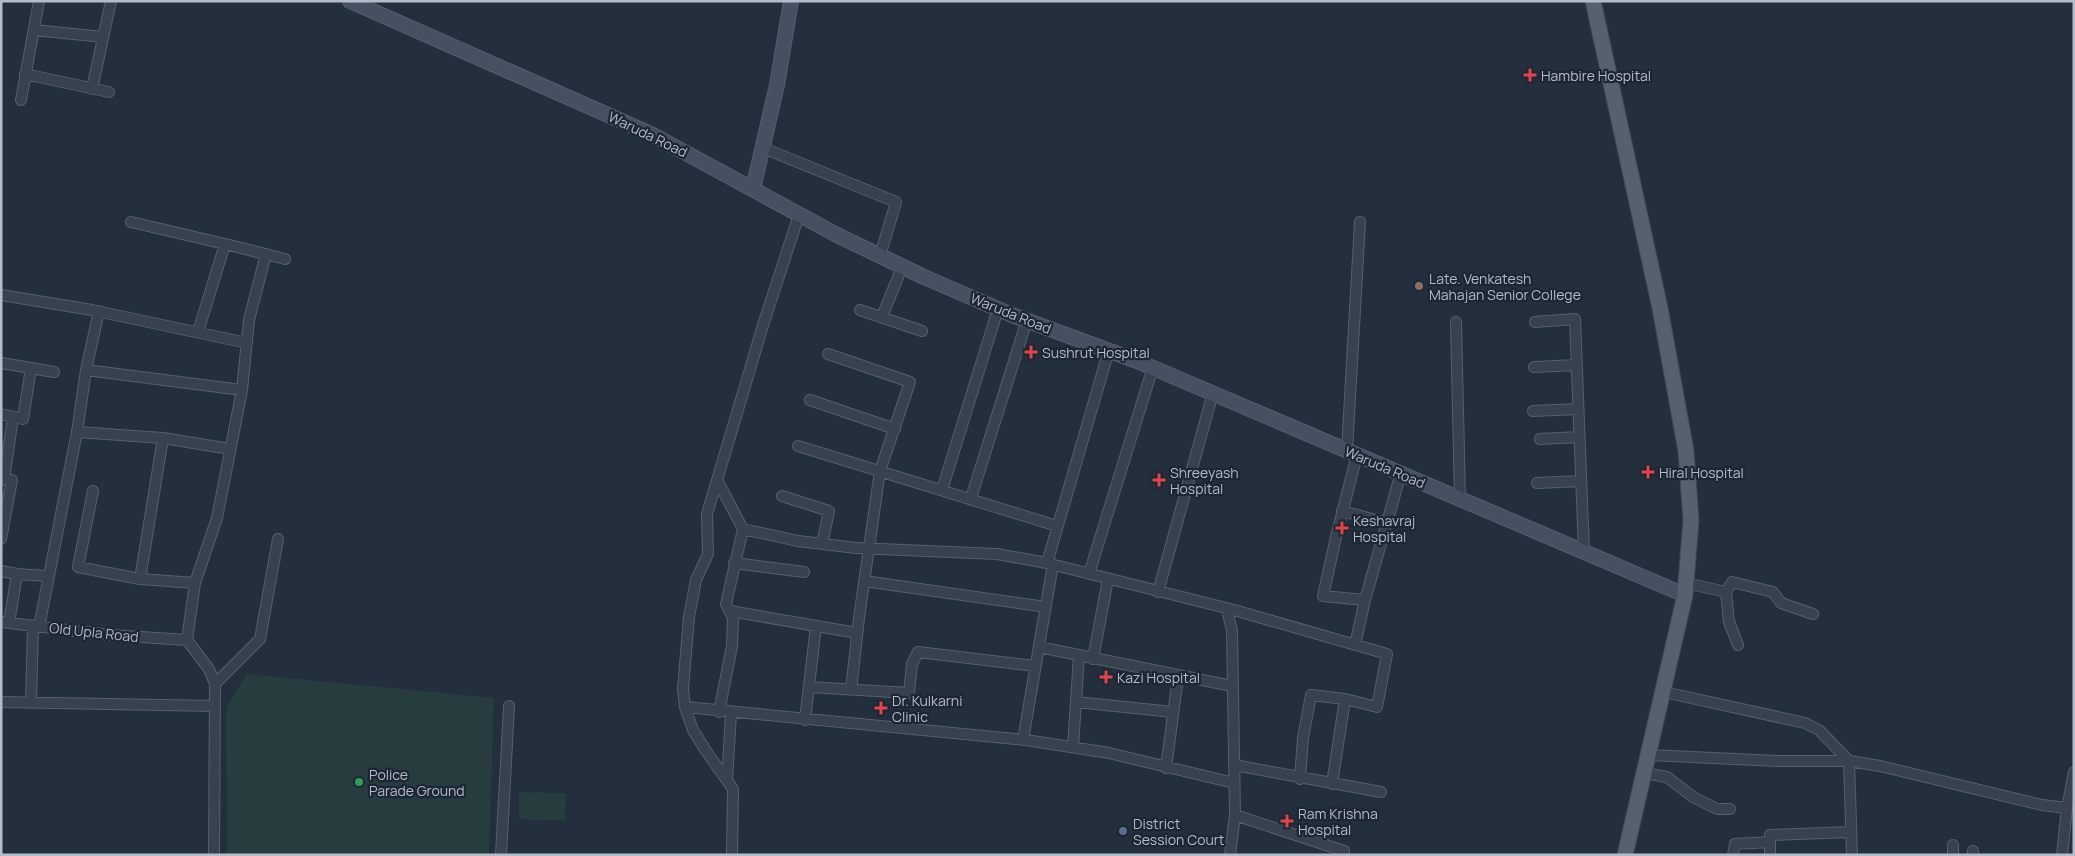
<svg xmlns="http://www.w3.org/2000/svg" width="2075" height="856" font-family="Manrope,sans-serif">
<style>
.green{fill:#263c3f}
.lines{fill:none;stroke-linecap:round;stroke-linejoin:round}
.street-casing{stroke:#565f6c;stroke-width:12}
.secondary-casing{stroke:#565f6c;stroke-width:16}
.primary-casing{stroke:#414a57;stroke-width:17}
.street{stroke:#38414e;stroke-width:10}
.secondary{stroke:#465061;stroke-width:14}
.primary{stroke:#56606e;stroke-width:15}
.health-dot{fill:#e0444e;stroke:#1d2633;stroke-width:2}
.education-dot{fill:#8d6e63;stroke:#1d2633;stroke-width:2}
.leisure-dot{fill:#2e9e5b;stroke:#1d2633;stroke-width:2}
.service-dot{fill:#5c6f8a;stroke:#1d2633;stroke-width:2}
.labels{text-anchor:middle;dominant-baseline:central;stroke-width:4.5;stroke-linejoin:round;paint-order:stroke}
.poi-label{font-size:14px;fill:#b4bcc9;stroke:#1d2633;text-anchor:start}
.street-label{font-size:14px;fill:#b4bcc9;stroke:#1d2633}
</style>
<rect width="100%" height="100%" fill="#242f3e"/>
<!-- green -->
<path class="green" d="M247,674L494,698L489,855H227L226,708Z
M519,792L566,793L565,821L519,819Z"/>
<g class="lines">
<!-- street casing -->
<g class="street-casing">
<path id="street" d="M34,30L103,37
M25,74L109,92
M92,89L111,1
M21,100L39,1
M763,148L896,202L880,256
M131,222L225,244
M1,295L92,310L247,343
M860,310L922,331
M882,317L902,267
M1456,322L1460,499
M1535,322L1575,319L1584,552
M198,332L225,244L285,259
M828,354L910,382L880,471L859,618L851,690
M1,363L31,368L23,419L1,414
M1534,367L1577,365
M31,368L54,372
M86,370L242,390
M810,400L895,429
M1533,411L1578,409
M77,432L163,438L230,449
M1540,439L1579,437
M798,446L1057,526
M1347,450L1360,222
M1357,455L1336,537L1323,596L1365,600
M1,479L12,480L1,539
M4,480L13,417
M717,480L743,529L726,604L733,618L732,646L719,712
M1537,483L1581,481
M942,490L998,309
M93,491L78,567L140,579L195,583
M782,496L829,511L822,544
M971,498L1027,320
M1342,511L1387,523
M743,529L798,541L856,548L997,554L1047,563L1234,610L1387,654L1377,707L1345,699L1311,695L1303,738L1300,779
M734,563L804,572
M1047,563L1109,350
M1,571L17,574L9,623
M17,574L47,576
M1089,574L1153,367
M140,579L163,438
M864,581L1046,607
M1686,583L1726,592L1729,622L1738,645
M1158,592L1213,393
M1726,592L1732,582L1773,592L1781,603L1813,614
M1227,609L1232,631L1235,815L1230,855
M730,611L857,633
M1,622L111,635L187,640
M39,627L77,432L86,370L99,311
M1355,645L1365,600L1401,473
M1039,647L1232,686
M1093,659L1108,579
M215,684L260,639L278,539
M809,687L909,693L912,664L918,652L1035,666
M1664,692L1805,723L1819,730L1849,761L1852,855
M1,702L215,706
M1076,702L1173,712
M31,703L33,626
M685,707L1026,740L1109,753L1234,783
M805,720L816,626
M1023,740L1053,564
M1073,747L1079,656
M1649,755L1777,761H1849L1880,766L2042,805L2067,808L2062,855
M1234,765L1381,792
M1166,768L1178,677
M1644,773L1667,777L1693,797L1717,809H1730
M727,781L731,713
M1332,784L1345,699
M2067,808L2074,772
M1235,815L1344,851V855
M214,855L215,684L209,669L187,640L195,583L217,518L242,390L249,320L266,254
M501,855L509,706
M732,855L733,789L706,751L693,730L685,707L683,689L689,617L696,580L708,554L707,514L764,322L799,215
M1733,855L1735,844L1770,842
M1770,855V835L1851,832
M1953,855V845
M1973,855V851"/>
</g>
<!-- secondary casing -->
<g class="secondary-casing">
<path id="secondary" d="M350,1L651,134L837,235L924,277L1012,315L1137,361L1685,595
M753,189L777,85L791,1"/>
</g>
<!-- primary casing -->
<g class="primary-casing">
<path id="primary" d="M1593,1L1660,308L1686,451L1691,520L1685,595L1625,855"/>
</g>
<!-- street -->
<use href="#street" class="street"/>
<!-- secondary -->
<use href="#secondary" class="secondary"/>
<!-- primary -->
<use href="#primary" class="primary"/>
</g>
<!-- markers -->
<g class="health-dot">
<path d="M1527.5 67.5h5v5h5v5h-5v5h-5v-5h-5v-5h5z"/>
<path d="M1028.5 344.5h5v5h5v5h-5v5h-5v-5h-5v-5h5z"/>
<path d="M1645.5 464.5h5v5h5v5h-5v5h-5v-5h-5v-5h5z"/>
<path d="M1156.5 472.5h5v5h5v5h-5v5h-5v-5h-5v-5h5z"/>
<path d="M1339.5 520.5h5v5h5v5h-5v5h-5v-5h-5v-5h5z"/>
<path d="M1103.5 669.5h5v5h5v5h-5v5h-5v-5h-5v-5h5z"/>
<path d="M878.5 700.5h5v5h5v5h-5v5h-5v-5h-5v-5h5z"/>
<path d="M1284.5 813.5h5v5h5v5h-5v5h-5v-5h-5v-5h5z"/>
</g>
<circle class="education-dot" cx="1419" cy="286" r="5"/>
<circle class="leisure-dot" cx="359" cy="782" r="5"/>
<circle class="service-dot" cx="1123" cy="831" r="5"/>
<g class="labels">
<!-- poi labels -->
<g class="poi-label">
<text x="1541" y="75">Hambire Hospital</text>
<text x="1429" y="278">Late. Venkatesh<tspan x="1429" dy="16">Mahajan Senior College</tspan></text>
<text x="1042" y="352">Sushrut Hospital</text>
<text x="1170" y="472">Shreeyash<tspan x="1170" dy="16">Hospital</tspan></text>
<text x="1659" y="472">Hiral Hospital</text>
<text x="1353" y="520">Keshavraj<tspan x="1353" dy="16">Hospital</tspan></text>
<text x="1117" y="677">Kazi Hospital</text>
<text x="892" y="700">Dr. Kulkarni<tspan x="892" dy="16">Clinic</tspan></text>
<text x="369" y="774">Police<tspan x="369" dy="16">Parade Ground</tspan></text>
<text x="1298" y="813">Ram Krishna<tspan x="1298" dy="16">Hospital</tspan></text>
<text x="1133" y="823">District<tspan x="1133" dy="16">Session Court</tspan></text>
</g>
<!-- street labels -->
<g class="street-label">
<text transform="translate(648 134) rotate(26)">Waruda Road</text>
<text transform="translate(1011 313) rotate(22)">Waruda Road</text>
<text transform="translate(1385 467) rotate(23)">Waruda Road</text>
<text transform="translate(94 632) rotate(6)">Old Upla Road</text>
</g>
</g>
<!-- border -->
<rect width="2075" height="856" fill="none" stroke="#b4bcc9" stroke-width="5"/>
</svg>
